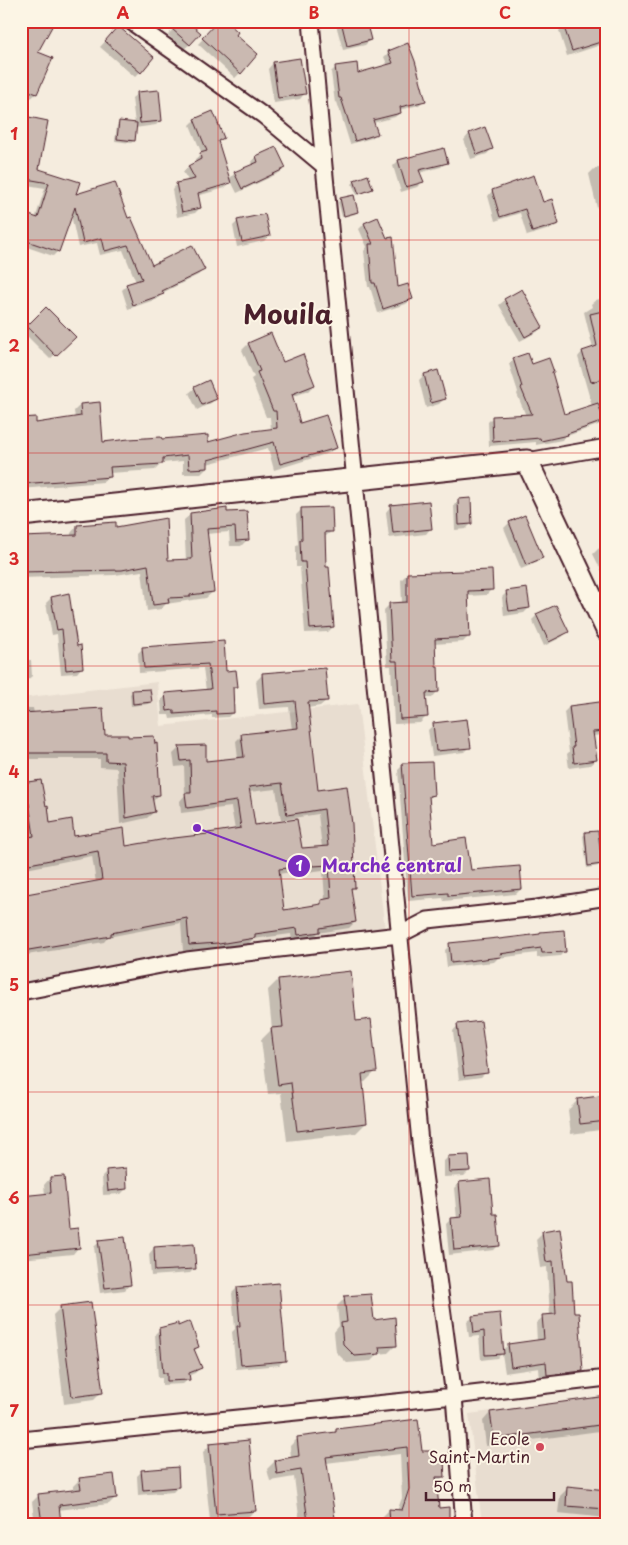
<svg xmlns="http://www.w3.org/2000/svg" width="628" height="1545" font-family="'Playpen Sans',sans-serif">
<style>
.built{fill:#e8ddd0}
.shadow{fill:#0003;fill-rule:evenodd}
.building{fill:#cab9b1;stroke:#4a1f2b;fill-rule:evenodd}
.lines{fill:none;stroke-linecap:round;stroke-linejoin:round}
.street-casing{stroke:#4a1f2b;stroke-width:19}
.secondary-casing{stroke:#4a1f2b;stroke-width:25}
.street{stroke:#fcf5e5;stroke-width:15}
.secondary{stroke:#fcf5e5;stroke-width:21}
.grid{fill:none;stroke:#d62828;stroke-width:1;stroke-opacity:0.55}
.poi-dot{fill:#d1495b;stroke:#fcf5e5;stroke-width:2}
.labels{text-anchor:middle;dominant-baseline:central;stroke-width:4;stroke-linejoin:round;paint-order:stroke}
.poi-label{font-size:16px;fill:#4a1f2b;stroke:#fcf5e5;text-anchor:end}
.town-label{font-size:26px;font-weight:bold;fill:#4a1f2b;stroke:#fcf5e5}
.leader{fill:none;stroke:#7b2cbf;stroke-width:2}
.callout-dot{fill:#7b2cbf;stroke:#fcf5e5;stroke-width:2}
.mark-label{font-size:15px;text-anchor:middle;font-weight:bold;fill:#fff}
.callout-label{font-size:18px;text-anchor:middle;font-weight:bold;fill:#7b2cbf;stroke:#fcf5e5;stroke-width:4;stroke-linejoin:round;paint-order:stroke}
.neatline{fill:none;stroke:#d62828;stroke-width:2}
.grid-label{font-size:16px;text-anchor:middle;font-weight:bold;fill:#d62828}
</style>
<rect width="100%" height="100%" fill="#f5ecde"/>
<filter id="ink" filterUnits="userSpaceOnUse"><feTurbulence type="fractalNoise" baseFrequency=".02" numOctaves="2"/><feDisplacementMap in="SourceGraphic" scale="10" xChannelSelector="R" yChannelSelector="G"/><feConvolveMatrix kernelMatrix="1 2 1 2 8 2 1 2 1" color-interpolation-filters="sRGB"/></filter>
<g filter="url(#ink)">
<!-- built -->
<path class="built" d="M157,682L161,726L358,704L385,930L21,986V698Z
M607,1396V1524H482L469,1414Z"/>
<!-- shadow -->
<path class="shadow" d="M30,21H53L36,53L51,58L36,94L31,98L21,94V38Z
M180,21L190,44L184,49L168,35Z
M220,21L240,73L235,78L198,44Z
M335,21H365L370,40L365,45L343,50Z
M476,21H498L494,25L476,24Z
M607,21V43L567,56L559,31L564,25Z
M113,33L140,72L135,77L100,47Z
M389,52L424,100L419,105L399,110L400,112L395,117L373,123L376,133L372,138L350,144L337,102L335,103L331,72L335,68L357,74L388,66L384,57Z
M273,63L305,93L300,99L274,103L268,69Z
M138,93L161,120L156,125L135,128L134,141L131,143L115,141L117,125L120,122L135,124L132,98Z
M24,118L37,170L75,196L127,220L151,267L203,270L198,275L162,293V294L157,299L128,309L122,290L127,285L136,282L123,250L100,255L97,243L78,247L71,215L58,251L53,256L21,245V229L24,222L29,217L35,219L45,188L21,184V121Z
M195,120L222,138L218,143L229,179L235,173L252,165L251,163L256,157L276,148L285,168L279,173L237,193L231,181L225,188L197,196L200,208L195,213L177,217L172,190L177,184L189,182L183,172L188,167L196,163L195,159L202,154L190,125Z
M485,129L492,148L487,154L471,159L464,140L469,134Z
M443,149L446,162L441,167L419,173L422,182L417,187L401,192L393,166L398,161Z
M607,166V206L597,208L589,174L594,169Z
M533,177L542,203L558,223L553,228L527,236L520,213L495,221L488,196L492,191Z
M355,181L371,188L369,191L357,195L352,184Z
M341,199L357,212L355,214L342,217L338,202Z
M377,218L397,289L412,299L406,304L378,313L370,287H368L364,251L367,247L359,229L364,224Z
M238,221L269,236L264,241L237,247L233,226Z
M607,297V413L601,414L603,421L598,425L564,437L562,440L536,445V442L489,446L488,422L492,418L526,416L517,394L518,392L509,364L514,359L531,366L553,371L551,373L564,416L592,406L578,357L582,352L593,349L584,312L592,307L591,304L596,300Z
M505,300L542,327L537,332L520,341L499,305Z
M46,309L74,337L50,359L23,332Z
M248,344L283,363L314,385L308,391L292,397L299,425L335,447L329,453L274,470L268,448L207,464V468L201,474H183V461L162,463L155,470L109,473L110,476L103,482L21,489V419L35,424L75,419L74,411L80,405L102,444L160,440L207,443L271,430L270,417H266L251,379L254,377L242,350Z
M424,375L444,399L439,404L426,408L419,380Z
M195,388L216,398L211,403L197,410L189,393Z
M459,500L471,524L466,529L455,530L454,505Z
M391,506L431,528L426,534L389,538L386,512Z
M301,510L332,531L326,536H323L325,569L333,627L328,632L305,633L300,567H296V546L298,544L296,515Z
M191,514H226L248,539L241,546H230L229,532L206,534L213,592L206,598L166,604L161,609L147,611L142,571L115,575L21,578V543L71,537V533L77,526L115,529L167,562L186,561L184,520Z
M525,517L542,558L536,563L521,569L504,528L509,523Z
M607,545V582L593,554L598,549Z
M407,574L491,590L486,595L467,596L469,636L463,642L434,644L437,692L432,698H425L426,717L420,723L394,724L391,666H387L384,610L390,604L402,603L401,580Z
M507,592L529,608L524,613L504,616L502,597Z
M21,593L27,660H31L32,676L25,682H21Z
M51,598L76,647L82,667L77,673L61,674L57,634L52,635L46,603Z
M537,615L567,632L562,637L544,646L532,620Z
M223,642L225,672L237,686L232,691L233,712L228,717L212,718V715L170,719L169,715H162L161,700L166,695L206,691L203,668L139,673L138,653L143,648Z
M263,674L327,700L320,706L308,708L317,791L346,787L354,887L350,891L355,922L349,928L318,933L313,938L292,941L291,934L253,939L248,944L213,950L212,948L183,951L181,923L108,937L104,942L21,956V896L96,883L92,856L21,870V836H27L22,802L29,796L49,824L73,838L125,848L206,836L235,830L231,807L181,813L180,801L185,795L184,766L175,767L173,754L179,748L205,762L238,759L236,741L242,735L292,730L289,707L259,709L256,681ZM276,789L281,820L318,814L322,848L301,850L254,827L249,792ZM307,870V872L323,870L325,900L321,901L316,906L283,911L278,874Z
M132,692L150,702L148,704L131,706L130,694Z
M569,707L607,708V732L604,735L593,736L596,760L590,765L569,768L567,754L569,752L564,712Z
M21,708H33L34,713L104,736L159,795L153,801L154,812L147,818L120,824L117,768L100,767V759H21Z
M434,724L469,747L464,752L432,756L428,730Z
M403,765L433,795L428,799L432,845L470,872L521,889L516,894L444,901L443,898L408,901L398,770Z
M585,834L601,864L598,866L587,868L583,836Z
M541,933L565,951L560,956L537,958V953L498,958L494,962L447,967L445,950L450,945L498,941L538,936Z
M278,980L355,1022L376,1071L365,1082H361L366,1123L356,1133L287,1141L281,1093L268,1094L261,1040L272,1029L268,990Z
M458,1025L486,1072L481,1077L459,1080L453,1031Z
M607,1096V1129L571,1134L568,1110L578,1100Z
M448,1157L469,1171L464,1176L444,1177L443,1162Z
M107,1171L126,1189L121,1194L103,1195L102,1176Z
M50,1178L68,1231L79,1247L73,1254L21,1259V1198L45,1195L44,1185Z
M459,1183L499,1245L494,1250L449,1255L446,1224L451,1219H457L454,1188Z
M543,1232L566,1282L582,1371L575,1378L540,1381L539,1368L505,1373L502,1354L497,1358L481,1360L479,1336L469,1337L467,1322L473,1317L502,1351L508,1345L537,1342L536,1323L543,1317L550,1316L547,1267L540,1268L536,1239Z
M99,1242L130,1284L125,1290L100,1293L94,1247Z
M154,1248L195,1268L190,1273L151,1276L149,1254Z
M237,1288L285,1360L279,1365L236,1369L232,1332L235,1329L232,1293Z
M345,1298L373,1321L396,1345L388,1353L378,1354L371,1361L347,1363L336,1352L334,1332L339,1326L337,1306Z
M61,1307L102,1392L94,1400L64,1404L53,1315Z
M177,1327L198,1347L194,1351L200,1368L195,1373L188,1376L189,1379L183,1384L162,1385V1378H158L155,1334L160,1329Z
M607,1397V1430L486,1446L483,1421L490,1413Z
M417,1421L421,1453L434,1463L444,1476L436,1484L438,1509L448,1524H382L381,1518L389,1510L397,1511L402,1498L400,1454L326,1463L333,1518L327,1524H300L294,1477L270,1481L267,1469L275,1461L291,1458L290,1446L298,1438L333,1433L336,1430Z
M210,1445L255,1510L248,1517L210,1521L203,1452Z
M142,1471L178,1487L173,1492L138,1495L137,1476Z
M80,1479L116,1497L109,1504L58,1510L60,1524H35L32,1502L39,1495L73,1491V1486Z
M568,1488L607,1491V1518L558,1513L560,1496Z"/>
<!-- building -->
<path class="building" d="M31,21H55L38,52L53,58L37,94L21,88V40Z
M179,21H187L201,33L190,45L172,29Z
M218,21H226L238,32L236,35L258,54L241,74L202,38Z
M341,21H366L371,40L347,46Z
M572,21H607V40L572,51L563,24Z
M118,26L154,57L141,73L105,41Z
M408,43L415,61L426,101L400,107L401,113L373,120L378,134L355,141L341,98H339L335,66L357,63L358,73L393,63L388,51Z
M300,58L306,94L278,98L273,62Z
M159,90L162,121L140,123L137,92Z
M213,111L224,138L218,141L231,183L198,193L201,208L182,212L176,183L195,179L188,166L201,159L200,153L207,151L194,119Z
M24,116L48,121L39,169L80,182L76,194L115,182L128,218L131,217L152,265L192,245L205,270L162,291L164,294L133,305L126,284L142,279L128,245L105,251L102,238L83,243L75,207L59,252L21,239L29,215L38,218L49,183L21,178V162L23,149H21V130Z
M119,121L137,123L135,141L117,139Z
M485,127L493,149L477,155L469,133Z
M276,147L286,168L242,189L234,172L258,162L256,156Z
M444,148L448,163L419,170L424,182L406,187L398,160Z
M368,175L373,189L359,194L354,180Z
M534,175L543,202L552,199L559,224L532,232L525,209L500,217L492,190Z
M354,195L358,212L344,216L340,198Z
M265,214L270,236L242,242L237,220Z
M378,217L387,238L393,237L398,287L408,284L413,299L383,309L375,283H372L369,244H373L364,223Z
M522,289L543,327L525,337L504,299Z
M46,307L76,337L56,356L27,326Z
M607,310V378L591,382L582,351L597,346L590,314Z
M271,333L283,362L303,354L315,385L292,394L300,423L326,415L337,448L280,464L274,442L208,460V468L189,469L188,455L163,458V464L110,467L111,477L21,484V418L36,417V423L81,416L80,404L100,402L103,442L129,439L161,437L162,439L208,435V442L245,432L277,428L276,411H273L257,372L260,371L248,343Z
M528,353L532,364L549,358L554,372H552L564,414L598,403L604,421L567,434L568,435L541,441L540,438L493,442L492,416L532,414L521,388L522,387L513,358Z
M438,370L446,399L431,403L424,374Z
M209,380L217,399L202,405L194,387Z
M471,498L472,524L459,525L458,499Z
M429,501L432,529L393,533L390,505Z
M332,507L333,532H325L326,567H329L334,627L310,629L305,562H301L300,540H302L301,508Z
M227,508V512L247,511L249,540L236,541L235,527L207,529L214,592L190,595V597L168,598L169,603L153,605L148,565L122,570L21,572V537L77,535V525L116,522V527L166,518L168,560L192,559L190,513Z
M525,515L543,558L526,565L509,522Z
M492,570L493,590L468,591L470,637L435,639L436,666H438L439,692L426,693L428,717L400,719L397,661H392L389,603L407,602V573Z
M527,588L530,608L509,611L506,591Z
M69,593L77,646L81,645L83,668L66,670L62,629L57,630L51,597Z
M556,605L569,632L549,642L536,614Z
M224,641L226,671L236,670L238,687H233L234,713L216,714V711L174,714V710L167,711L165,693L211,689L208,664L144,668L142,647Z
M325,668L328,701L308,702L318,790L347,786L352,824L355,888H351L356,922L320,928V932L298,935L297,928L255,934V938L219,944L218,943L189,945L187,918L111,933V936L23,951L21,939V895L102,880L98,851L29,864L24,838L34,836L29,803L23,804L21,783L41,780L46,806L48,805L50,823L72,819L74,836L124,828L126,846L166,839L208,834V833L241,828L237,801L187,808L185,793H191L190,760L181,761L179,746L206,745V761L244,757L241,734L298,728L295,701L264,704L262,673ZM282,783L287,815L324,809L328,846L302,848L297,819L255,825L249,787ZM313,865V866L329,865L331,898L321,900V904L284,910L279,869Z
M150,689L152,702L133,704L132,690Z
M607,701V731L593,732L597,760L574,763L572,747H574L569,706Z
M103,708L105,735H128V737L154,736L155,744L157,743L160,795L152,796L155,812L126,818L123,762L106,761V753H24L22,713Z
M467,719L471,748L436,751L433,723Z
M432,762L434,795L429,796L433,843L466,838L471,870L520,866L522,889L448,896V893L412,896L402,763Z
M598,831L602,864L588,866L585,832Z
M564,930L566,952L542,953L541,948L500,954L501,957L451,963L449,943L498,938L499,939L540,934V932Z
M351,971L356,1021L371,1019L377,1072L362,1074L367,1123L297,1131L291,1083L278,1085L271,1028L283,1027L278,979Z
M481,1021L488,1073L464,1076L457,1024Z
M607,1095V1121L580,1124L577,1099Z
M469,1155L470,1171L449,1172L448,1156Z
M126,1168L127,1189L108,1191L106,1170Z
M64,1176L69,1229L78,1228L80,1248L23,1254L21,1196L51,1193L50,1177Z
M490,1179L493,1214H497L500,1246L454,1250L451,1218L462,1217L459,1182Z
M560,1228L567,1281H572L574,1313H579L583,1371L547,1375L546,1362L511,1367L508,1344L544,1339L542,1315L556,1314L553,1261L546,1262L542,1231Z
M125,1237L131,1285L105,1288L98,1240Z
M194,1244L196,1269L155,1271L154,1247Z
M279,1283L286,1361L241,1365L237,1326H240L237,1287Z
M371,1294L374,1320L395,1317L397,1346L379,1347L380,1354L355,1356L343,1344L341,1323L347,1322L344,1296Z
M91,1302L103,1393L72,1397L60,1306Z
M500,1313L504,1354L485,1355L484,1331L474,1333L472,1316Z
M190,1321L199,1347L194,1349L202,1368L189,1373L190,1380L167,1381V1373H163L159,1328L178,1323V1326Z
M607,1396V1424L494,1439L490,1412Z
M418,1419L422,1451H435L436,1461H444L445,1477H436L439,1508L449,1507V1524H390L389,1509L402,1510L409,1489L407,1447L326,1457L335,1518L308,1522L301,1470L277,1474L275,1460L299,1456L297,1437L336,1432V1429Z
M249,1440L256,1511L216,1514L209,1444Z
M178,1467L179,1487L143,1490L141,1470Z
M114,1474L117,1498L59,1505L61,1524H42L38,1494L81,1489L79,1478Z
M567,1486L607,1490V1509L566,1506Z"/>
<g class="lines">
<!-- street casing -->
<g class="street-casing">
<path id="street" d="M130,21L264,116L324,166L421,1152L454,1396L464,1524
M311,21L324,166
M527,461L607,447
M21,992L187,960L399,935L428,920L537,908L607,897
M21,1440L454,1396L607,1378"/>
</g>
<!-- secondary casing -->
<g class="secondary-casing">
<path id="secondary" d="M21,515L527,461L607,630"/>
</g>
<!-- street -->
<use href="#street" class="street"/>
<!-- secondary -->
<use href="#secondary" class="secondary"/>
</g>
</g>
<!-- grid -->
<path class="grid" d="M218,21V1524M409,21V1524M21,240H607M21,453H607M21,666H607M21,879H607M21,1092H607M21,1305H607"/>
<!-- markers -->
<circle class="poi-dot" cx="540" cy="1447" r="5"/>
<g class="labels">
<!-- poi labels -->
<g class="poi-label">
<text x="530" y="1438">Ecole<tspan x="530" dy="18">Saint-Martin</tspan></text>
</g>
<!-- town labels -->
<g class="town-label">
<text x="288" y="313">Mouila</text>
</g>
</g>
<!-- callouts -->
<path class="leader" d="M197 828L299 866"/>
<g class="callout-dot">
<circle cx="197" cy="828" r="5"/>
<circle cx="299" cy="866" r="12"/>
</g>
<g class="mark-label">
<text x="299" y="871">1</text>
</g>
<g class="callout-label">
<text x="392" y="872">Marché central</text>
</g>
<!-- margin -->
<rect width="628" height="1545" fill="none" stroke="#fcf5e5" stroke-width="55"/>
<!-- scale -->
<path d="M426 1492v8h128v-8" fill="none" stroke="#4a1f2b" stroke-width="2.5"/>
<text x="433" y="1492" font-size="15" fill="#4a1f2b" stroke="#fcf5e5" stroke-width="4" paint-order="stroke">50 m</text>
<rect x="28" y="28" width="572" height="1490" class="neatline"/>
<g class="grid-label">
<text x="123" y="19">A</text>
<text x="314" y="19">B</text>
<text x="505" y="19">C</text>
<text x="14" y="140">1</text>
<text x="14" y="352">2</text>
<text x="14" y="565">3</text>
<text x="14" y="778">4</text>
<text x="14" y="991">5</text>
<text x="14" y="1204">6</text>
<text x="14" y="1417">7</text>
</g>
</svg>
